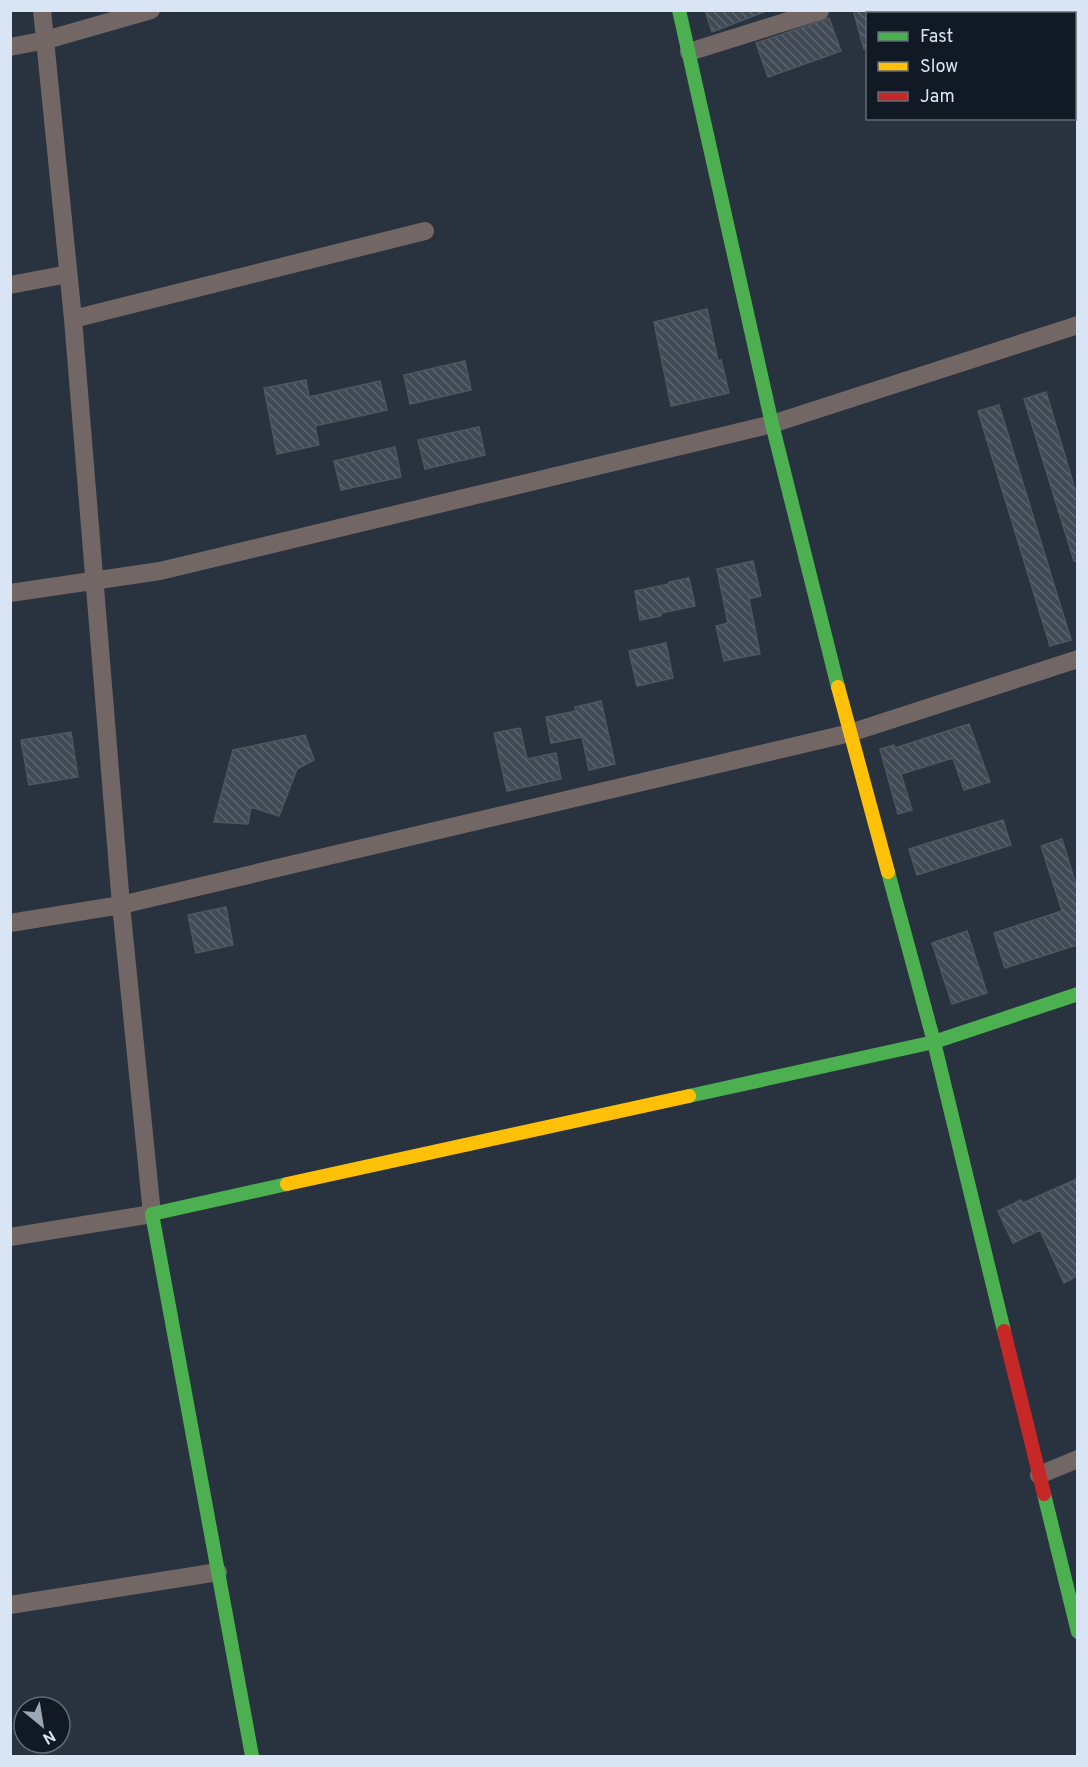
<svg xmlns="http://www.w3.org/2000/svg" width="1088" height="1767" font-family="Overpass,sans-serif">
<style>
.building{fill:url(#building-back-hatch);stroke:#4d5661;stroke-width:1.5}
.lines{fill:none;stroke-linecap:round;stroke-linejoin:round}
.street{stroke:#736766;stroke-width:18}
.fast{stroke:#4caf50;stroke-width:14}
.slow{stroke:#ffc107;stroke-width:14}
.jam{stroke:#c62828;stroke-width:14}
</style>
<defs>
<pattern id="building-back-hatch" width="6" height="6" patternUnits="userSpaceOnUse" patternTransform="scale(1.5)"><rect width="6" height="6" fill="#414a54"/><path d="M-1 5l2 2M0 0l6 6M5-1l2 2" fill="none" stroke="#5c646d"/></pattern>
</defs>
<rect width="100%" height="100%" fill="#28333f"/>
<!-- building -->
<path class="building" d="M705,10H763L764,12L712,32Z
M853,10H867V49H864Z
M829,18L841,51L768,77L756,43Z
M707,309L718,361L721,360L729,393L671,406L654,322Z
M465,361L471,390L410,404L404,375Z
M306,380L309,397L380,381L387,410L315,426L319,445L277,454L264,388Z
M1046,392L1077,496V561H1074L1024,399Z
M999,405L1071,640L1050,646L978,411Z
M479,427L485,455L425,469L418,440Z
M395,447L401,477L341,490L334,461Z
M753,561L761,596L749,599L760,654L724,661L716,626L728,623L717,569Z
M689,578L695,606L661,613V616L640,620L635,591L669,584V582Z
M666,643L673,678L637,686L629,651Z
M601,701L615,764L589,770L582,737L551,743L546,717L576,711L575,707Z
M969,724L990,782L964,790L953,758L901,774L912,810L898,814L880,749L894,745L895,748Z
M520,728L527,759L556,753L561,779L507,791L494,733Z
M71,732L78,777L29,785L21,740Z
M305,735L314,760L297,769L279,816L251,807L248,824L214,822L233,750Z
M1003,820L1011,845L917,875L909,849Z
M1062,839L1077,888V945L1005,968L994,933L1062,911L1041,846Z
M226,907L233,945L196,953L188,915Z
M967,931L987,993L952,1004L932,943Z
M1077,1179V1276L1064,1283L1040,1230L1013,1243L998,1211L1021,1200L1023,1203Z"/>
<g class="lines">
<!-- street -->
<path class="street" d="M10,47L46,40L151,10
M689,52L820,11
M10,285L68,274
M73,319L425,231
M10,593L160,571L772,424L1078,325
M10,923L121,905L850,733L1078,659
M10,1237L152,1214L121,905L73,319L42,10
M1039,1475L1078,1459
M10,1605L218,1572"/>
<!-- fast -->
<path class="fast" d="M679,10L772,424L838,687
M888,872L934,1042L1004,1331
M689,1096L934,1042L1078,994
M1044,1494L1078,1632
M252,1756L152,1214L287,1184"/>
<!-- slow -->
<path class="slow" d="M838,687L888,872
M287,1184L689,1096"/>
<!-- jam -->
<path class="jam" d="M1004,1331L1044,1494"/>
</g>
<!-- border -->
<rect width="1088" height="1767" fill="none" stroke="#d9e5f4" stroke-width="24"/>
<!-- legend -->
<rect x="866" y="12" width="210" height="108" fill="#101924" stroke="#606b77" stroke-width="1.5"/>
<rect x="878" y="32" width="30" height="9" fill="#4caf50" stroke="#606b77" stroke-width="1.5"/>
<text x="920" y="42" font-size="18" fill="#d9e5f4">Fast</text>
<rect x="878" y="62" width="30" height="9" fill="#ffc107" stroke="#606b77" stroke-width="1.5"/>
<text x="920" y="72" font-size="18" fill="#d9e5f4">Slow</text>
<rect x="878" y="92" width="30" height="9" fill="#c62828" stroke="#606b77" stroke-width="1.5"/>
<text x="920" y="102" font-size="18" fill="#d9e5f4">Jam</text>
<!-- north arrow -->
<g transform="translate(42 1725) rotate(150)"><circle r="28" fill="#101924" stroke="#606b77" stroke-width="1.5"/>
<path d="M0-4.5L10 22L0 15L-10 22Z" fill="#9ba7b5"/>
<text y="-9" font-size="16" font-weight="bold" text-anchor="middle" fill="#d9e5f4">N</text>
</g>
</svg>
